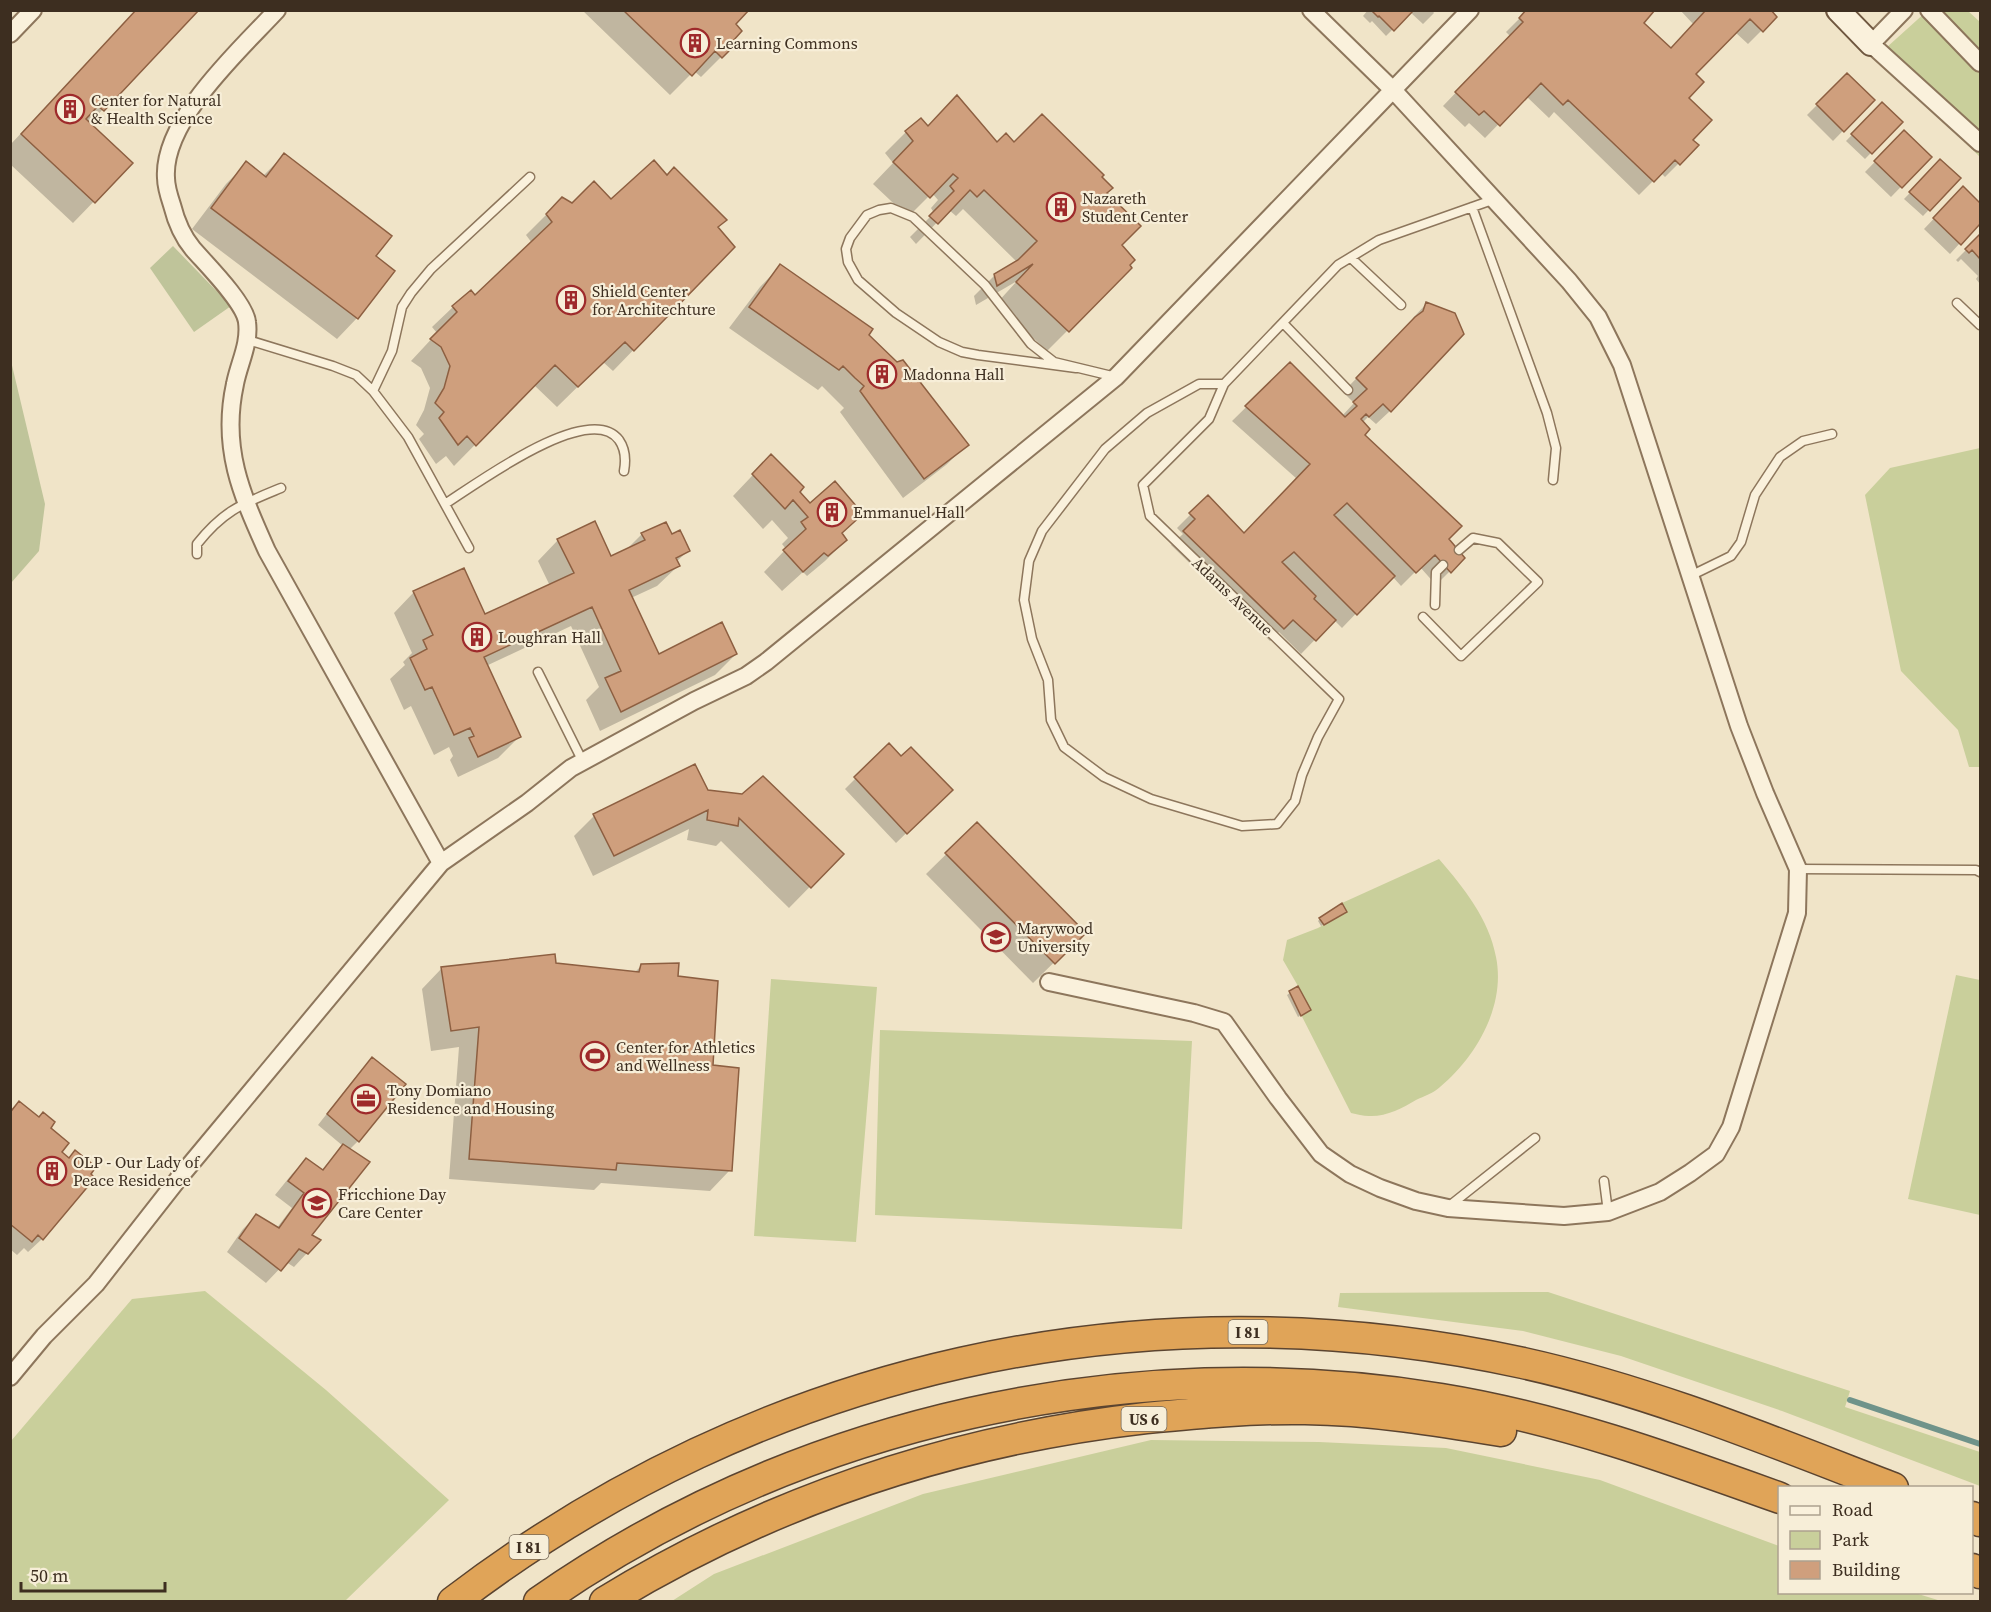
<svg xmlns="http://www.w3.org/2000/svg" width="1991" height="1612" font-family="'Source Serif 4',serif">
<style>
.green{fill:#c9cf9b}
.cemetery{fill:#bfc49a}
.shadow{fill:#0003}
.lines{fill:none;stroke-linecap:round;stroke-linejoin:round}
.stream{stroke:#6f938a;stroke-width:6}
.building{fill:#cf9f7d;stroke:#8d5f41;stroke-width:1.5}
.lane-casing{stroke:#8d765c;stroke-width:11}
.street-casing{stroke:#8d765c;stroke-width:20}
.secondary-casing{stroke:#6f573f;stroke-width:26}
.highway-casing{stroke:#5b4430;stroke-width:33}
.lane{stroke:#faf1dc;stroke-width:8}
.street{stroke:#faf1dc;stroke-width:16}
.secondary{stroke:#faf1dc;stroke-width:22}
.highway{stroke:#e0a458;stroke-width:30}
.labels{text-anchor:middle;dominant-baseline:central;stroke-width:4.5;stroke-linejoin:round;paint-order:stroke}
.shield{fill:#f7eed8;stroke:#756857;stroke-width:1.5}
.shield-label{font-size:15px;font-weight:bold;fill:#3d2e20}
.poi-label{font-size:16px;fill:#3d2e20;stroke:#f7eed8;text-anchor:start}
.street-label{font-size:16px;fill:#3d2e20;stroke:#f7eed8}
</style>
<rect width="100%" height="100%" fill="#f0e4c8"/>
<!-- green -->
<path class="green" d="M1927,11H1968L1980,22V157L1876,57Z
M1980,448V767H1969L1958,730L1901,671L1865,495L1890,468Z
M1439,859C1464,888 1489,919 1496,957C1506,1006 1476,1057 1440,1087C1434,1093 1424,1096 1416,1100C1403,1108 1385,1117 1369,1116C1363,1116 1357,1114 1351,1113L1289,991L1298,986L1283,960L1287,940L1318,928L1347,912L1342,903Z
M1956,975L1980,980V1215L1908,1199Z
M771,979L877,987L856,1242L754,1236Z
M880,1030L1192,1041L1182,1229L875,1215Z
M205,1291L326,1390L449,1500L345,1601H11V1441L132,1299Z
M1548,1292L1850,1391L1845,1407L1980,1452V1486L1782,1411L1621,1356L1523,1331L1338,1307L1340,1293Z
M1151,1440L1319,1442L1446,1448L1600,1480L1779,1546L1780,1592L1915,1593L1941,1601H672L714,1574L923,1494Z"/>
<!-- cemetery -->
<path class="cemetery" d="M173,246L231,306L194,332L150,268Z
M10,357L45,504L39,551L11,583Z"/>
<!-- shadow -->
<path class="shadow" d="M137,10H196L89,124L131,163L73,223L10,164V145Z
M582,10H747L734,24L730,42L733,45L701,77L694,71L670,95Z
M1368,10H1432L1434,13L1423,24L1410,12L1386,36L1372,21L1370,23L1363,16Z
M1528,10L1642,23L1671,50L1694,25L1680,10H1769L1775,17L1748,44L1735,32L1694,74L1687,98L1691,140L1697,145L1665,177L1661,173L1639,195L1554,112L1549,118L1526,96L1485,138L1469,123L1465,127L1443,106L1510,36L1506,32Z
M1847,75L1873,100L1833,141L1807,115Z
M1882,104L1901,122L1865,159L1846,141Z
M921,120L928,127L996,144H1014L1100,177L1120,245L1130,268L1047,351L997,303L1017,281L976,305L974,296L994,276L1017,262L963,209L956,216L949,210L916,244L910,237L934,213L931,208L938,200L932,193L908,217L873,184L893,163L885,153L906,132Z
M1904,132L1930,157L1891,197L1865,172Z
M284,155L374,257L357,318L337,339L192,229L226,184L247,163L263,176Z
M1941,161L1959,178L1923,216L1904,199Z
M667,177L725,220L717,229L733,247L613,371L603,362L557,407L534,385L454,466L446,456L436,464L419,439L424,434L416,425L424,410L430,388L421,368L411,361L437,333L432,327L453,307L475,297L532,243L526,235L562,199L572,205L611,201Z
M1963,188L1980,205V221L1950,254L1924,229Z
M1980,236V284L1976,279L1978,276L1961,259L1958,262L1956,260Z
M780,266L867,336L967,445L946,465L903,498L840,412L844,408L822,386L818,390L729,328L760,287Z
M1426,304L1390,411L1376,424L1368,417L1362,423V435L1463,558L1436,585L1420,567L1401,586L1392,576L1342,628L1334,620L1301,654L1279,632L1270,641L1171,545L1183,534L1177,528L1208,497L1243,534L1297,479L1232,421L1290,364L1342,416L1354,403L1343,392L1411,323L1413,318Z
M771,456L810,505L861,514L841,534L846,540L825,561L807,576L803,572L782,591L764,572L786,549L782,544L788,538L772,520L763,529L733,496Z
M642,534L671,536L688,551L676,562L678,566L657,586L631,598L658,656L736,654L715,675L600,731L586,700L599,687L571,626L486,666L519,737L498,758L458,777L450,760L453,756L449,747L434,755L411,706L404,710L390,679L405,665L403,662L412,653L394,613L414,592L484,616L550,586L538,561L558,540L610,558L625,551Z
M889,745L901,759L951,790L896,843L845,789Z
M707,791L842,854L789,908L721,841L716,846L687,840L689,829L593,876L574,836L594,816Z
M977,824L1084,933L1033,983L926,874Z
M1343,914L1321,926L1318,921L1320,919Z
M555,964L634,973L641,966L711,1066L730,1170L710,1191L601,1183L594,1190L449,1179L459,1047L431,1051L422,989L442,968Z
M1297,988L1306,1012L1298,1017L1287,995Z
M362,1069L358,1141L349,1150L310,1235L307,1253L294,1267L286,1262L266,1283L227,1252L243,1229L256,1216L276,1229L292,1208L275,1195L292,1174L306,1160L321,1171L343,1146L318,1125Z
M19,1103L48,1128L60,1152L42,1239L28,1252L24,1248L17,1255L10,1249V1110Z"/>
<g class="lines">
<!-- stream -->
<path class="stream" d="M1850,1400L1980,1444"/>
</g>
<!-- building -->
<path class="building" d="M136,10H199L104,111L98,106L86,119L133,163L95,203L21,134Z
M623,10H749L736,24L742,31L732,42L735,45L722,58L715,51L692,76Z
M1371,10H1413V11L1394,31L1379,16L1378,17Z
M1526,10H1655L1644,23L1671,48L1706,10H1771L1777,17L1763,32L1750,19L1696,74L1704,82L1689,98L1712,120L1693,140L1699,145L1680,165L1675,160L1654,182L1568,100L1563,105L1541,83L1500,126L1484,111L1479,115L1455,92L1523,22L1519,18Z
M1847,73L1875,100L1844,132L1816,104Z
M957,95L997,142L1006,133L1014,142L1042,114L1104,175L1102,177L1113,188L1107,193L1141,226L1122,245L1135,260L1130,265L1132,268L1069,332L1016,282L1033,264L997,286L994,274L1018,260L1037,241L984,190L977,197L970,190L938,224L929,216L954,191L950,186L958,178L953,174L930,198L893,162L913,141L905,131L921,118L928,126Z
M1882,102L1903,122L1872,154L1851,134Z
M1904,130L1932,157L1902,188L1874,161Z
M284,153L392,236L376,256L395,271L358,319L211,208L246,161L266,177Z
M1940,159L1961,178L1930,211L1909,192Z
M654,160L667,175L674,167L727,220L718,227L735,247L634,351L625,342L578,387L555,365L476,446L467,436L458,445L439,418L444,412L435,403L444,388L450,366L441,347L430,339L457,312L452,306L471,290L475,295L552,222L546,214L562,197L572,203L594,181L611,199Z
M1963,186L1980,203V224L1961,245L1933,218Z
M1980,234V259L1972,250L1969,253L1965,249Z
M780,264L873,329L869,335L897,362L903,360L969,445L924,479L860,391L864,386L855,378L843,366L839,370L749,307Z
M1426,302L1455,313L1464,334L1391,412L1383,404L1369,417L1366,414L1361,419L1370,429L1365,435L1462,526L1449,539L1465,558L1451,573L1435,555L1416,573L1347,503L1334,515L1395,576L1357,615L1294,552L1282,562L1316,596L1314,599L1336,620L1316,641L1293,620L1284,629L1183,531L1195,519L1189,513L1208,495L1244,533L1310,464L1245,406L1290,362L1345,417L1357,406L1353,402L1367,389L1356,378L1415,317L1423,311Z
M771,454L804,487L800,492L810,503L835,481L863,514L842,533L847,540L828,556L824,553L803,572L783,550L806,529L801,522L808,517L793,500L785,509L752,474Z
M595,521L611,556L645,540L641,533L666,522L672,534L680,530L683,536L690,551L676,558L680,566L629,590L659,654L722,622L737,654L621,712L605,678L621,671L592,607L484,657L521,737L478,757L469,738L474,736L470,728L454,735L432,687L425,690L410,658L427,649L423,640L433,635L413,591L464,568L485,614L574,573L557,539Z
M889,743L901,756L911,747L953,790L907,834L854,777Z
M695,764L708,790L742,794L763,776L844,854L811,888L739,818L738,826L707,820L708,810L614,856L593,814Z
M977,822L1086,933L1055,964L945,853Z
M1342,903L1347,912L1324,925L1319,918Z
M555,954L556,963L639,972L641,964L679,963L678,976L718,981L713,1065L739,1068L732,1171L617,1163L616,1170L469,1159L479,1027L451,1031L441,967Z
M1298,986L1311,1010L1301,1016L1289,991Z
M372,1057L406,1084L359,1142L327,1114Z
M19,1101L39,1117L43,1112L55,1122L51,1128L69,1143L62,1152L69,1158L75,1150L96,1167L91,1174L95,1178L43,1240L38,1235L32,1242L10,1224V1108L12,1110Z
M343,1144L370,1162L312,1235L321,1240L308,1254L299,1249L281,1271L239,1238L256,1214L279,1228L304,1193L288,1181L306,1158L323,1170Z"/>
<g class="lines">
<!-- lane casing -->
<g class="lane-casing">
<path id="lane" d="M1472,207L1547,413L1556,448L1553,480
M1351,258L1401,305
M1957,303L1980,325
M1283,323L1348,390
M248,340L333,366L356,375L373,391L408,437L469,548
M1076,368L978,355L962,352L939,342L896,313L858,280L848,262L846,249L850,238L867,215L879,210L891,208L913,217L985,285L1031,344L1054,362L1116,377
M1224,384H1199L1147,413L1105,449L1042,531L1029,561L1024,600L1032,639L1048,680L1051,720L1064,747L1104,777L1151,799L1242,826L1277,824L1295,801L1302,775L1318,737L1339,699L1150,516L1143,485L1209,419L1224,384L1338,265L1379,240L1495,199
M373,391L392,351L402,307L411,293L431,269L530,177
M445,504C475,485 589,400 619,440C626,450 626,460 624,471
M197,554V544C224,510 242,504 281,488
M1690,576L1731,556L1741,542L1755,495L1780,457L1803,441L1832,434
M1435,605L1436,572L1443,565
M1423,617L1461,656L1538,582L1498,543L1473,538L1459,550
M538,672L583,762
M1798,869L1976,870L1980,872
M1604,1181L1608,1212
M1448,1207L1535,1138"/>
</g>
<!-- street casing -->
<g class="street-casing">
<path id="street" d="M277,10C240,50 162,120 166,178C166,187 169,196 172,205C176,221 182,236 193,249C207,265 245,303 247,322C250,344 239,363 235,384C221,448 241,493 267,551L441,863
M1904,10L1871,44L1980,143
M1929,10L1980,63
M10,34L33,10
M1049,982L1194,1013L1224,1022L1278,1098L1321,1154L1350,1174L1380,1188L1416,1201L1448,1208L1564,1216L1608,1212L1660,1192L1690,1173L1716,1154L1731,1127L1797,913L1798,869L1765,793L1739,726L1622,365L1598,317L1569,281L1394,91L1311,10
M10,1377L44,1336L96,1284L179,1178L441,863L527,803L571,768L694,701L746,676L766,662L1116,377L1470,10"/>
</g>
<!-- secondary casing -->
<g class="secondary-casing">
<path id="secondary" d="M1838,10L1871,44"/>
</g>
<!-- highway casing -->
<g class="highway-casing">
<path id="highway" d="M1972,1517L1980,1521
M1972,1569L1980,1573
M453,1602C761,1366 1144,1280 1523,1363C1650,1391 1771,1441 1893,1488
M539,1602C800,1420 1128,1348 1441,1399C1558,1418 1669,1458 1780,1498
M605,1602C772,1500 952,1440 1146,1418C1199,1413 1252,1408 1305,1409C1371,1410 1436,1420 1501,1431"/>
</g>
<!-- lane -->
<use href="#lane" class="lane"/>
<!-- street -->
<use href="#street" class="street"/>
<!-- secondary -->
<use href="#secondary" class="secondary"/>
<!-- highway -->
<use href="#highway" class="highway"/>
</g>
<!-- icons -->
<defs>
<g id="building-ring" transform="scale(1.5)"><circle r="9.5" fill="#f7eed8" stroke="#9e2a2b" stroke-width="1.5"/><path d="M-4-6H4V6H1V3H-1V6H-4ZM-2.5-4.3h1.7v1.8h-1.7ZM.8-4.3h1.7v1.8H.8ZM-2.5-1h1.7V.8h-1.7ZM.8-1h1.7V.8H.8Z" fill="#9e2a2b"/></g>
<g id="university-ring" transform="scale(1.5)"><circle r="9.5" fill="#f7eed8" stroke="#9e2a2b" stroke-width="1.5"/><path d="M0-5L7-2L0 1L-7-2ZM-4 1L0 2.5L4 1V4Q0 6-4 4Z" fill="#9e2a2b"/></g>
<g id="stadium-ring" transform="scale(1.5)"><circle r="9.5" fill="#f7eed8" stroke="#9e2a2b" stroke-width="1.5"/><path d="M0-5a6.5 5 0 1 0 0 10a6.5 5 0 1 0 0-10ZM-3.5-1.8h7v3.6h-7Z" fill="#9e2a2b"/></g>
<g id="office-ring" transform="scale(1.5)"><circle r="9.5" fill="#f7eed8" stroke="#9e2a2b" stroke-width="1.5"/><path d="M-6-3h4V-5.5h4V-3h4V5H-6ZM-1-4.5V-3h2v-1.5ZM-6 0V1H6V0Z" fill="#9e2a2b"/></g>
<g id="school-ring" transform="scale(1.5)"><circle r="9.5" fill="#f7eed8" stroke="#9e2a2b" stroke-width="1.5"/><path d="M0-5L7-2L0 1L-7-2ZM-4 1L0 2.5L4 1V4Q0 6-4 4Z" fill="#9e2a2b"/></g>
</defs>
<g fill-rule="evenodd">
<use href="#building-ring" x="695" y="43"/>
<use href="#building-ring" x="70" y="109"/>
<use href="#building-ring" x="1061" y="207"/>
<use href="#building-ring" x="571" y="300"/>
<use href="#building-ring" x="882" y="374"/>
<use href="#building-ring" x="832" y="512"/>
<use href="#building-ring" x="477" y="637"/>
<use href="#university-ring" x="996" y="937"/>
<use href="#stadium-ring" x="595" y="1056"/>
<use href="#office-ring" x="366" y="1099"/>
<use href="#building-ring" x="52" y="1171"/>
<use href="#school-ring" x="317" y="1203"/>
</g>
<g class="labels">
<!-- shield labels -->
<g class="shield">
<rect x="1228.5" y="1320" width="39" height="24" rx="4.5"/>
<rect x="1121.5" y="1407" width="45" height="24" rx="4.5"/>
<rect x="509.5" y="1535" width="39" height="24" rx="4.5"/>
</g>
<g class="shield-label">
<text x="1248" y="1332">I 81</text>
<text x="1144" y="1419">US 6</text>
<text x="529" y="1547">I 81</text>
</g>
<!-- poi labels -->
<g class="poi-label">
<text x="716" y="43">Learning Commons</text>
<text x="91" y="100">Center for Natural<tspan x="91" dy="18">&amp; Health Science</tspan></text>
<text x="1082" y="198">Nazareth<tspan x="1082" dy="18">Student Center</tspan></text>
<text x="592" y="291">Shield Center<tspan x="592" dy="18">for Architechture</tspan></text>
<text x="903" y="374">Madonna Hall</text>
<text x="853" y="512">Emmanuel Hall</text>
<text x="498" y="637">Loughran Hall</text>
<text x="1017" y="928">Marywood<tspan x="1017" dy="18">University</tspan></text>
<text x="616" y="1047">Center for Athletics<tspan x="616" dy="18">and Wellness</tspan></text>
<text x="387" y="1090">Tony Domiano<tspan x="387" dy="18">Residence and Housing</tspan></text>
<text x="73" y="1162">OLP - Our Lady of<tspan x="73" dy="18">Peace Residence</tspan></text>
<text x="338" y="1194">Fricchione Day<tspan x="338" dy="18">Care Center</tspan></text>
</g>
<!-- street labels -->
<g class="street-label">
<text transform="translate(1233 596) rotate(44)">Adams Avenue</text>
</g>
</g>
<!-- border -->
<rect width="1991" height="1612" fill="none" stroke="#3d2e20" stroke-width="24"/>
<!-- legend -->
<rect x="1778" y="1486" width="195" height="108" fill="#f7eed8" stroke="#ada18e" stroke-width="1.5"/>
<rect x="1790" y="1506" width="30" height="9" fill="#faf1dc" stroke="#ada18e" stroke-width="1.5"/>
<text x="1832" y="1516" font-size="18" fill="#3d2e20">Road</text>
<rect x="1790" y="1531" width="30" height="18" fill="#c9cf9b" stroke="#ada18e" stroke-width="1.5"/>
<text x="1832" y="1546" font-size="18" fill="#3d2e20">Park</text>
<rect x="1790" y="1561" width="30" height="18" fill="#cf9f7d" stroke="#ada18e" stroke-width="1.5"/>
<text x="1832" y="1576" font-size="18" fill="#3d2e20">Building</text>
<!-- scale -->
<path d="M21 1582v9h144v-9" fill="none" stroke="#3d2e20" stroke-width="3"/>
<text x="30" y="1582" font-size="18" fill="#3d2e20" stroke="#f7eed8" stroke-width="4.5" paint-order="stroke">50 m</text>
</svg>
